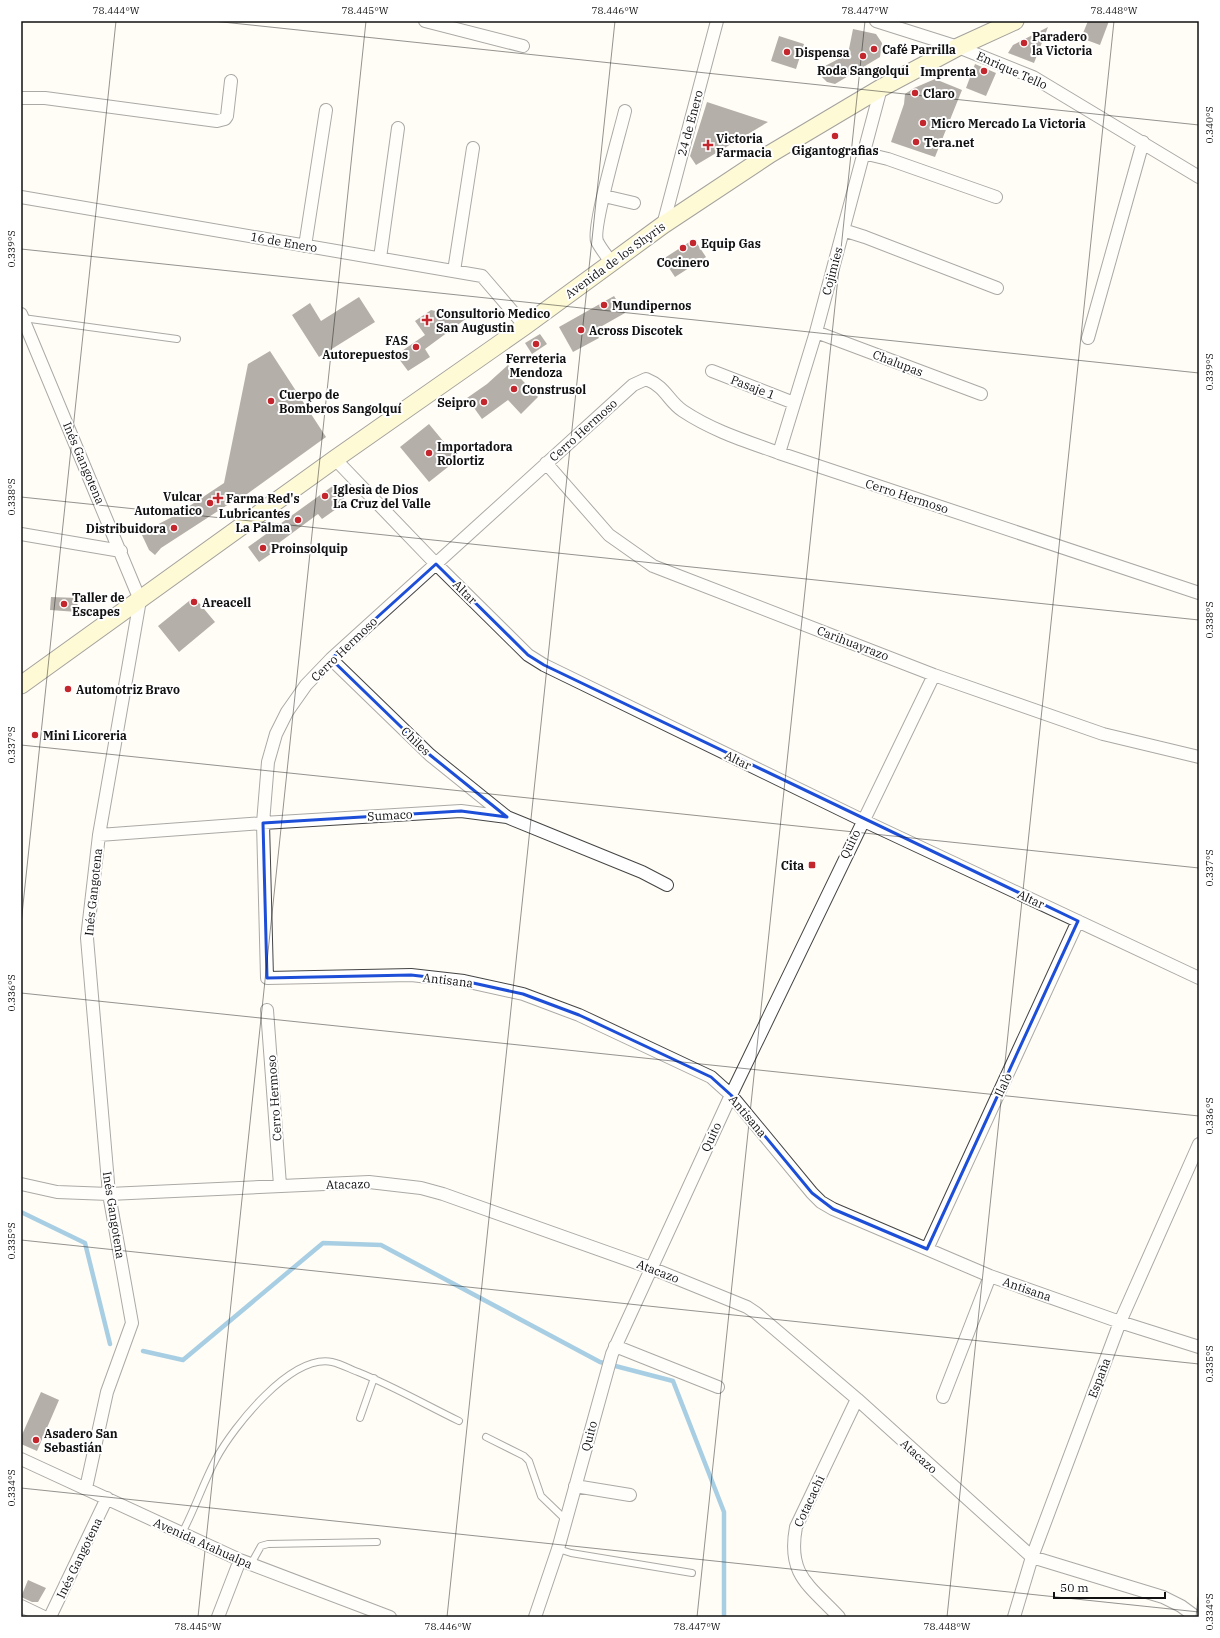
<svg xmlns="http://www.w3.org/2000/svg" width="1220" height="1638" font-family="'IBM Plex Serif',serif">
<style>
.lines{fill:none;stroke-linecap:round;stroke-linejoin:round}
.stream{stroke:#3f96cf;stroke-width:4.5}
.building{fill:#5a524d}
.service-casing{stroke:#444;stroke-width:8}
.minor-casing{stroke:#444;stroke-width:14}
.secondary-casing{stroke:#333;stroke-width:19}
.service{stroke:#fff;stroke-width:6}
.minor{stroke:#fff;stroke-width:12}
.secondary{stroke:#fff6b0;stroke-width:17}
.marked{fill:none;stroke:#1d4ed8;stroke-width:3;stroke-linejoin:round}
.ticks{fill:none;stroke:#111;stroke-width:1;stroke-opacity:0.45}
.poi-dot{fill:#c4262e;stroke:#fff;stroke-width:1.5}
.labels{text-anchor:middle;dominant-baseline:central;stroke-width:4;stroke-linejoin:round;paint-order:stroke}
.poi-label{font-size:12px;font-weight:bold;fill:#111;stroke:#fff;text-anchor:start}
.street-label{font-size:12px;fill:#111;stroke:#fff}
.neatline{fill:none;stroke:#111;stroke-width:1.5}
.ticks-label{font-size:10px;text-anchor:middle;fill:#111}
</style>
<rect width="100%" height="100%" fill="#fffdf5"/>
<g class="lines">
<!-- stream -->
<path class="stream" d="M21,1212L85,1243L110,1344
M143,1351L183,1360L323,1243L381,1245L600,1362L673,1381L724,1512V1617"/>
</g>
<!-- building -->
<path class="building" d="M1088,21H1109L1100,45L1081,38Z
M1048,27L1034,63L1008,53L1013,45Z
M853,29L876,34L882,43L880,57L835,84L827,82L822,77L825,66L848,54Z
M779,36L804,44L796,69L771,61Z
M975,64L996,73L986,96L966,88Z
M935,79L962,90L935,157L891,142L904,104L905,94L914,88Z
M707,102L768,122L696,165L690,156Z
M694,239L706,257L675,277L663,259Z
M614,296L625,313L595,330L599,338L573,352L559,327Z
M359,297L375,322L319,357L292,315L310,303L321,321Z
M431,310L467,318L425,349L430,357L408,371L396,355L425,335L415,321Z
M540,334L547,344L532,354L525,343Z
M270,351L326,437L236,502L235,500L161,548L155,555L149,550L141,533L176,515L224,483L248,364Z
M508,365L538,397L521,414L508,400L482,419L467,398L487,384Z
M429,424L458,459L429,482L400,447Z
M334,485L346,502L322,519L318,514L276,545L278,549L259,562L248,547Z
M51,597L78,598L77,612L50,610Z
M194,597L215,622L179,652L158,626Z
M41,1392L59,1400L37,1451L21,1444V1437Z
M28,1580L46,1588L38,1602H32L21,1597Z"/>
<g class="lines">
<!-- service casing -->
<g class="service-casing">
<path id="service" d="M23,318L177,339
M360,1418L374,1378
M486,1437L524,1456L529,1461L541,1496L566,1520
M182,1533C195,1509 203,1483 216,1459C233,1427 291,1354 332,1362C341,1364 350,1369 358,1372C393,1386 426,1405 459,1421
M558,1549L571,1553L692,1573
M251,1564L261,1546L268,1544L377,1542"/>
</g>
<!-- minor casing -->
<g class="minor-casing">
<path id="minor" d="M425,21L523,46
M876,21L958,47L1033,77L1199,177
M21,98H45L217,121L225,119L227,116L231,81
M863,153L888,159L996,197
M604,196L634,203
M21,197L482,276L525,326
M663,225L717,21
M843,230L865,237L997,288
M305,246L326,110
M380,258L398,128
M611,262C607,256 600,248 597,241C592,227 620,132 625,111
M454,271L473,148
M21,314L140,600L99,835L87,938L109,1194L132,1323L107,1392L86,1488
M816,332L981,394
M1088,338L1143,142
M712,371L794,403
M779,453L816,332L881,88
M335,459L436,564L528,655L544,665L862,820L1199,978
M546,463L609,535L653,566L934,675L1103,734L1199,757
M21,534L121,551
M1199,593L779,453C746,441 713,431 683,411C668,401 666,387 646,379L633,385L331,659L306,685L287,712L276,734L268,762L263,823L267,978L411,975L464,981L523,994L579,1015L711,1077L731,1095L812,1193L821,1202L833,1209L990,1276L1120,1322L1199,1347
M331,659L430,755L507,817
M99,835L263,823L461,811L507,817L642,872L667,885
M267,1010L280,1185
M21,1184L57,1192L109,1194L369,1182L421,1188L443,1194L651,1268L747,1307L756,1313L857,1399L1032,1557L1163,1597L1181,1606L1196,1617
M927,1249L1078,921
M615,1346L718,1387
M943,1397L990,1276
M21,1459L240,1560L390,1617
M575,1486L630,1495
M21,1606L44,1617
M50,1617L107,1498
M218,1617L240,1560
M535,1617L558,1549L612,1354L731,1095L934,675
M839,1617C809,1585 787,1575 796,1527L857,1399
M1014,1617L1032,1557L1120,1322L1199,1144"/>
</g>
<!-- secondary casing -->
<g class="secondary-casing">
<path id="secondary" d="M21,685L335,459L525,326L663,225L770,154L881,88L958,47L1015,21"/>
</g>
<!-- service -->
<use href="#service" class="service"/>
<!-- minor -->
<use href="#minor" class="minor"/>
<!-- secondary -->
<use href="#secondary" class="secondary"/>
</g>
<!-- marked area -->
<path d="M0 0H1220V1638H0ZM436,564L528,655L544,665L1078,921L927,1249L833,1209L812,1193L731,1095L711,1077L579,1015L523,994L464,981L411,975L267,978L263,823L461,811L507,817L430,755L331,659Z" fill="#fffdf5" fill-opacity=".55" fill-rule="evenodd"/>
<path class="marked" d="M436,564L528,655L544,665L1078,921L927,1249L833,1209L812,1193L731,1095L711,1077L579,1015L523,994L464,981L411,975L267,978L263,823L461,811L507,817L430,755L331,659Z"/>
<!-- ticks -->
<path class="ticks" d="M213,21L1199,125M21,249L1199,373M21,497L1199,620M21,745L1199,868M21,924L116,21M21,993L1199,1116M21,1240L1199,1364M21,1488L1199,1612M198,1617L366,21M447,1617L615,21M697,1617L865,21M947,1617L1114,21M1196,1617L1199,1590"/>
<!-- markers -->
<g class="poi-dot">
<circle cx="1024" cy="43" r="4"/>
<circle cx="874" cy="49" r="4"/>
<circle cx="787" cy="52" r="4"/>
<circle cx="863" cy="56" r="4"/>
<circle cx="984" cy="71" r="4"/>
<circle cx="915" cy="93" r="4"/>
<circle cx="923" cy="123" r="4"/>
<circle cx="835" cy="136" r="4"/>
<circle cx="916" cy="142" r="4"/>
<path d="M706 139h4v4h4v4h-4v4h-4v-4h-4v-4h4z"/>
<circle cx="693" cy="243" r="4"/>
<circle cx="683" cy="248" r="4"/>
<circle cx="604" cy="305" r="4"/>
<path d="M425 314h4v4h4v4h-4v4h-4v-4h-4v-4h4z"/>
<circle cx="581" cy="330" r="4"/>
<circle cx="536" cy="344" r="4"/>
<circle cx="416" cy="347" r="4"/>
<circle cx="514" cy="389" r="4"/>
<circle cx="271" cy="401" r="4"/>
<circle cx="484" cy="402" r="4"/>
<circle cx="429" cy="453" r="4"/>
<circle cx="325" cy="496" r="4"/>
<path d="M216 492h4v4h4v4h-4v4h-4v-4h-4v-4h4z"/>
<circle cx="210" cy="503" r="4"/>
<circle cx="298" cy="520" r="4"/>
<circle cx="174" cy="528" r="4"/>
<circle cx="263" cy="548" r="4"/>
<circle cx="194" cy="602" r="4"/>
<circle cx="64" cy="604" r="4"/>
<circle cx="68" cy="689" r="4"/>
<circle cx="35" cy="735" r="4"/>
<rect x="808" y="861" width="8" height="8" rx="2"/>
<circle cx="36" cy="1440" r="4"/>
</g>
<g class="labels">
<!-- poi labels -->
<g class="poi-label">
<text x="1032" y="36">Paradero<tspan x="1032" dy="14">la Victoria</tspan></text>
<text x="882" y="49">Café Parrilla</text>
<text x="795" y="52">Dispensa</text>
<text x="863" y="70" text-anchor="middle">Roda Sangolqui</text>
<text x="976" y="71" text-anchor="end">Imprenta</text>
<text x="923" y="93">Claro</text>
<text x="931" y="123">Micro Mercado La Victoria</text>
<text x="716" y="138">Victoria<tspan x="716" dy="14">Farmacia</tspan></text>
<text x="924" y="142">Tera.net</text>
<text x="835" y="150" text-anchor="middle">Gigantografias</text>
<text x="701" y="243">Equip Gas</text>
<text x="683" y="262" text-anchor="middle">Cocinero</text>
<text x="612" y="305">Mundipernos</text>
<text x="436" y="313">Consultorio Medico<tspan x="436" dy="14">San Augustin</tspan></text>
<text x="589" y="330">Across Discotek</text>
<text x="408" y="340" text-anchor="end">FAS<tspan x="408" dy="14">Autorepuestos</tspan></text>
<text x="536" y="358" text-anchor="middle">Ferreteria<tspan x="536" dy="14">Mendoza</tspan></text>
<text x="522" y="389">Construsol</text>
<text x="279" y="394">Cuerpo de<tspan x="279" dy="14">Bomberos Sangolquí</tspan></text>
<text x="476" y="402" text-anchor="end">Seipro</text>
<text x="437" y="446">Importadora<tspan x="437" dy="14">Rolortiz</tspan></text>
<text x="333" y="489">Iglesia de Dios<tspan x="333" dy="14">La Cruz del Valle</tspan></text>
<text x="202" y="496" text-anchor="end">Vulcar<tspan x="202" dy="14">Automatico</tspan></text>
<text x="226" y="498">Farma Red's</text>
<text x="290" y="513" text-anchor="end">Lubricantes<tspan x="290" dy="14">La Palma</tspan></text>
<text x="166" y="528" text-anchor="end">Distribuidora</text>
<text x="271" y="548">Proinsolquip</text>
<text x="72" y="597">Taller de<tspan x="72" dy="14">Escapes</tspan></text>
<text x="202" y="602">Areacell</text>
<text x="76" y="689">Automotriz Bravo</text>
<text x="43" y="735">Mini Licoreria</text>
<text x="804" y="865" text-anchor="end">Cita</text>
<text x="44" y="1433">Asadero San<tspan x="44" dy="14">Sebastián</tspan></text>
</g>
<!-- street labels -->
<g class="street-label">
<text transform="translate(1012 70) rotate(24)">Enrique Tello</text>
<text transform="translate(690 123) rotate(-75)">24 de Enero</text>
<text transform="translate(284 242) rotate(10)">16 de Enero</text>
<text transform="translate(615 260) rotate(-36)">Avenida de los Shyris</text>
<text transform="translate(832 271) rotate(-75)">Cojimíes</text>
<text transform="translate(898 363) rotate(21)">Chalupas</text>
<text transform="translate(753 387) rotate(21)">Pasaje 1</text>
<text transform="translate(583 430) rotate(-42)">Cerro Hermoso</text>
<text transform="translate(84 463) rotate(67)">Inés Gangotena</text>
<text transform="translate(907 496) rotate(18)">Cerro Hermoso</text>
<text transform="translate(465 592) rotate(45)">Altar</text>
<text transform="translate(853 643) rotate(21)">Carihuayrazo</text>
<text transform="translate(344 649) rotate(-44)">Cerro Hermoso</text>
<text transform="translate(416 741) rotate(44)">Chiles</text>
<text transform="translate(738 760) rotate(26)">Altar</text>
<text transform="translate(390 815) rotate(-3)">Sumaco</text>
<text transform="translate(850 844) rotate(-64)">Quito</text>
<text transform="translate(93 892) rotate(-84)">Inés Gangotena</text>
<text transform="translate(1031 899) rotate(25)">Altar</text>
<text transform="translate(448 980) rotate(7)">Antisana</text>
<text transform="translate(1003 1085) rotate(-65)">Ilalò</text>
<text transform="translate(274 1098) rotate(-94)">Cerro Hermoso</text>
<text transform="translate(748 1116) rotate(50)">Antisana</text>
<text transform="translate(711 1137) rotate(-65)">Quito</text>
<text transform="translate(348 1184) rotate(-1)">Atacazo</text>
<text transform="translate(114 1215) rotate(81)">Inés Gangotena</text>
<text transform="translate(658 1271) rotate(21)">Atacazo</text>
<text transform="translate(1027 1289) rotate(19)">Antisana</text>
<text transform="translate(1099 1378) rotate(-69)">España</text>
<text transform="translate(589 1436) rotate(-75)">Quito</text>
<text transform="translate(919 1456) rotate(42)">Atacazo</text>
<text transform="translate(809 1501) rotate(-65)">Cotacachi</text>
<text transform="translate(203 1543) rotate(24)">Avenida Atahualpa</text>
<text transform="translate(79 1558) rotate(-64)">Inés Gangotena</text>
</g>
</g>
<!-- border -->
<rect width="1220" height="1638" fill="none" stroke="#ffffff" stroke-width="44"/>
<!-- scale -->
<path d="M1054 1592v6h111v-6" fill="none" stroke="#111111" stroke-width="2"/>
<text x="1060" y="1592" font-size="12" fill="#111111" stroke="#ffffff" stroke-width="3" paint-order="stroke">50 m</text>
<rect x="22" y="22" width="1176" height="1594" class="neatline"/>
<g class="ticks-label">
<text x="116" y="14">78.444°W</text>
<text x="365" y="14">78.445°W</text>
<text x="615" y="14">78.446°W</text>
<text x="865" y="14">78.447°W</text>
<text x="1114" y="14">78.448°W</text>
<text transform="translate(1209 125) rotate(-90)" y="4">0.340°S</text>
<text transform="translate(11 249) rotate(-90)" y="4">0.339°S</text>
<text transform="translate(1209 372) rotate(-90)" y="4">0.339°S</text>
<text transform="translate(11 497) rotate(-90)" y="4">0.338°S</text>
<text transform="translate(1209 620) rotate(-90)" y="4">0.338°S</text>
<text transform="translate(11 745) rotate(-90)" y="4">0.337°S</text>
<text transform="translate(1209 868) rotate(-90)" y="4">0.337°S</text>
<text transform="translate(11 993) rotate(-90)" y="4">0.336°S</text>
<text transform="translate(1209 1116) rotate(-90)" y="4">0.336°S</text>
<text transform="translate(11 1241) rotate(-90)" y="4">0.335°S</text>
<text transform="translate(1209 1364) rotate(-90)" y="4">0.335°S</text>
<text transform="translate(11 1488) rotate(-90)" y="4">0.334°S</text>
<text transform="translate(1209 1612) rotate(-90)" y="4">0.334°S</text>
<text x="198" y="1630">78.445°W</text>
<text x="448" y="1630">78.446°W</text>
<text x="697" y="1630">78.447°W</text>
<text x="947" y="1630">78.448°W</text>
</g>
</svg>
